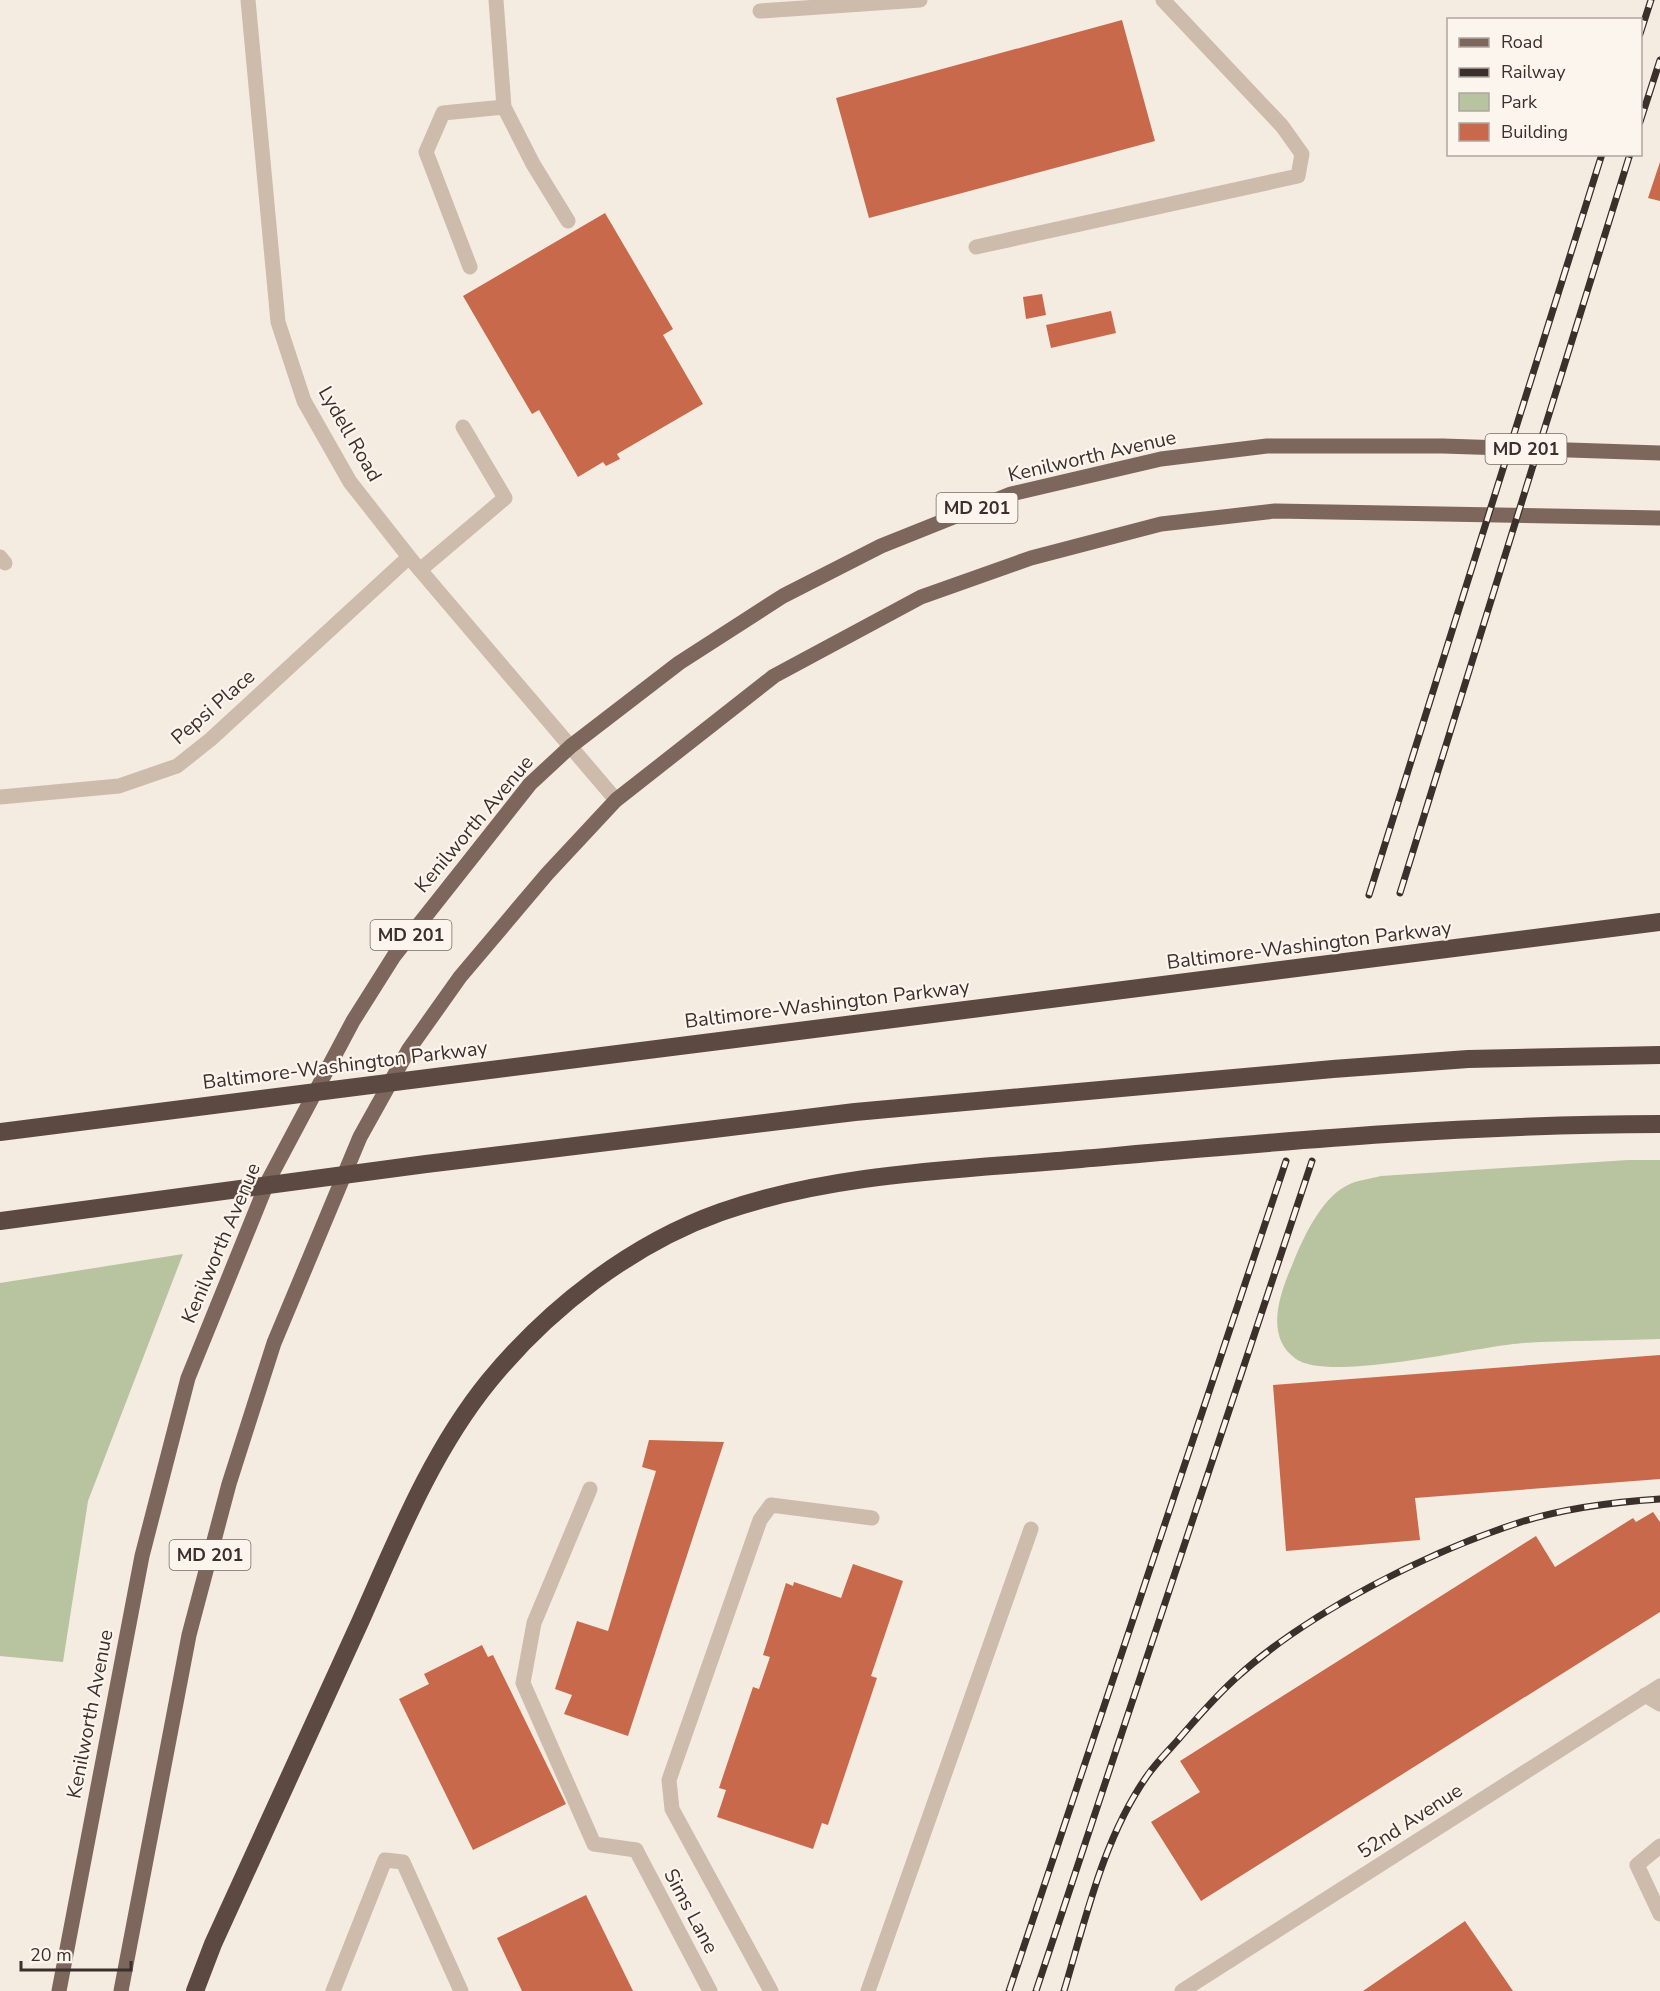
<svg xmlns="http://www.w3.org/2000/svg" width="1660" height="1991" font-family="'Nunito Sans',sans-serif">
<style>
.green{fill:#b8c4a0}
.building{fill:#c8694b}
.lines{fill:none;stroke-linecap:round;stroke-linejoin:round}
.service{stroke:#cdbbac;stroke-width:15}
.minor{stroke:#cdbbac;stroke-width:15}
.primary{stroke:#7d675c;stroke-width:15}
.motorway{stroke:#5c4a42;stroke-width:18}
.rail-casing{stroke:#3b302b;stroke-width:7}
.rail{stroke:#fbf5ee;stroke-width:4.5;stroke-dasharray:14;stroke-linecap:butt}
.labels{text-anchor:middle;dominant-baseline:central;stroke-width:4.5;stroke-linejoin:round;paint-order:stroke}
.shield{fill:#fbf5ee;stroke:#756b66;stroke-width:1.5}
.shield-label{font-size:18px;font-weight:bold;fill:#3b302b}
.street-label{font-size:20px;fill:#3b302b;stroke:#fbf5ee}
</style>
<rect width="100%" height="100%" fill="#f4ebe1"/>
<!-- green -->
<path class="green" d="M1628,1160H1660V1339C1615,1341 1569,1340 1524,1343C1478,1346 1330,1383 1296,1359C1263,1336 1281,1291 1293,1263C1303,1238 1321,1199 1346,1186C1356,1180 1370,1179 1381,1176Z
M183,1254L88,1501L63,1662L0,1656V1283Z"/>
<!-- building -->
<path class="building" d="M1122,20L1155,141L869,218L836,98Z
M1660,162V201L1648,198Z
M605,213L673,329L663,335L703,404L617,454L620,459L606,466L603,462L578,477L539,410L532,414L463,296Z
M1042,294L1046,315L1026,319L1023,297Z
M1111,311L1116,333L1051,348L1046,325Z
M1660,1355V1479L1415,1498L1420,1540L1286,1551L1273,1385Z
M649,1440L724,1442L628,1736L564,1714L572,1695L555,1689L577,1621L608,1631L656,1471L642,1467Z
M1653,1512L1660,1522V1612L1201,1901L1151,1822L1200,1792L1180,1761L1536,1536L1555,1567L1633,1518L1636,1522Z
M853,1564L903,1581L871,1676L877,1678L828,1825L822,1823L813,1849L717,1817L726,1790L719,1788L753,1687L759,1689L770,1657L763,1655L786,1583L793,1586L794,1582L841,1598Z
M482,1645L488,1657L493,1655L566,1804L473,1850L399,1699L429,1684L424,1674Z
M586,1895L633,1991H522L497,1938Z
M1465,1921L1513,1991H1363Z"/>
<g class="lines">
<!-- service -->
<path class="service" d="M496,0L504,107L533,164L568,221
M760,11L920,0
M976,247L1298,176L1302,154L1282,126L1163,0
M470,267L426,152L443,113L504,107
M0,557L5,563
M420,570L505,498L463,427
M590,1489L534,1623L523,1683L594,1844L636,1850
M1645,1695L1660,1704
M1660,1846L1637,1865L1660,1914
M333,1991L385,1860L403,1862L461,1991
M771,1991L672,1809L669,1780L760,1520L771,1505L872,1518
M868,1991L1031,1529"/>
<!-- minor -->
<path class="minor" d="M248,0L278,322L304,401L350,482L409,557L616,800
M0,797L119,786L177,766L211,739L409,557
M636,1850L710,1991
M1182,1991L1660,1686"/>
<!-- primary -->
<path class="primary" d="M59,1991L142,1556L188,1378L268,1181L353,1021L394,956L530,784L571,746L679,663L783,596L881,546L1011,494L1161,459L1267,446H1443L1660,453
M121,1991L189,1635L229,1484L274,1343L360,1137L409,1049L460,977L547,874L616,800L774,676L921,597L1031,558L1161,524L1275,511L1660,518"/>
<!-- motorway -->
<path class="motorway" d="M0,1132L1660,922
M0,1221L426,1164L855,1112L1333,1069L1468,1059L1660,1055
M195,1991L213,1944C262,1836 311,1728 361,1620C397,1539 432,1451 489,1381C549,1308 631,1244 721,1212C835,1172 961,1170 1081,1159C1274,1142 1466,1124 1660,1124"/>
<!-- rail casing -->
<g class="rail-casing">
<path id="rail" d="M1640,34L1651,0
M1640,122L1660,60
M1400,893L1630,154
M1369,895L1602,154
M1009,1991L1286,1161
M1036,1991L1312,1161
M1064,1991C1086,1918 1103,1839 1147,1776C1156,1763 1167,1752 1177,1741C1195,1720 1215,1697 1236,1678C1308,1612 1428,1552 1521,1522C1565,1508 1614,1502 1660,1499"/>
</g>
<!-- rail -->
<use href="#rail" class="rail"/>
</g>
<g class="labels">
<!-- shield labels -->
<g class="shield">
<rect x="1485.5" y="434" width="81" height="30" rx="4.5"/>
<rect x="936.5" y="493" width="81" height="30" rx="4.5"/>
<rect x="370.5" y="920" width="81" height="30" rx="4.5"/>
<rect x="169.5" y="1540" width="81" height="30" rx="4.5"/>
</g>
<g class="shield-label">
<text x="1526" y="449">MD 201</text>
<text x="977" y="508">MD 201</text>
<text x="411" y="935">MD 201</text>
<text x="210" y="1555">MD 201</text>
</g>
<!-- street labels -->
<g class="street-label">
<text transform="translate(350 434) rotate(60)">Lydell Road</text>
<text transform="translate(1092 456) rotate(-13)">Kenilworth Avenue</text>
<text transform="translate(213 707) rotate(-41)">Pepsi Place</text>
<text transform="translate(474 824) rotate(-50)">Kenilworth Avenue</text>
<text transform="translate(1309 945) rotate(-7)">Baltimore-Washington Parkway</text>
<text transform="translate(827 1004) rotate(-7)">Baltimore-Washington Parkway</text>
<text transform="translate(345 1065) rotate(-7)">Baltimore-Washington Parkway</text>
<text transform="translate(221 1243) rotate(-67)">Kenilworth Avenue</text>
<text transform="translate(90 1714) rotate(-79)">Kenilworth Avenue</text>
<text transform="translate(1410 1821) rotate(-33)">52nd Avenue</text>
<text transform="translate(691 1911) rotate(62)">Sims Lane</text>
</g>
</g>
<!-- legend -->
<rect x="1447" y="18" width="195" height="138" fill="#fbf5ee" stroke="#aea6a0" stroke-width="1.5"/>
<rect x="1459" y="38" width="30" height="9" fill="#7d675c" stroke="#aea6a0" stroke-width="1.5"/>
<text x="1501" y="48" font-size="18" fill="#3b302b">Road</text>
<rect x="1459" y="68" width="30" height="9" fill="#3b302b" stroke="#aea6a0" stroke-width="1.5"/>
<text x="1501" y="78" font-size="18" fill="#3b302b">Railway</text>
<rect x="1459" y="93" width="30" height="18" fill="#b8c4a0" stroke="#aea6a0" stroke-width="1.5"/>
<text x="1501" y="108" font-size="18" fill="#3b302b">Park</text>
<rect x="1459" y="123" width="30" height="18" fill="#c8694b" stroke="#aea6a0" stroke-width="1.5"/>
<text x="1501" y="138" font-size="18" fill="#3b302b">Building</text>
<!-- scale -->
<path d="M21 1961v9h110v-9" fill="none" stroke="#3b302b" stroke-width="3"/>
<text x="30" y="1961" font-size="18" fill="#3b302b" stroke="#fbf5ee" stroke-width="4.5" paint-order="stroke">20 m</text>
</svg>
